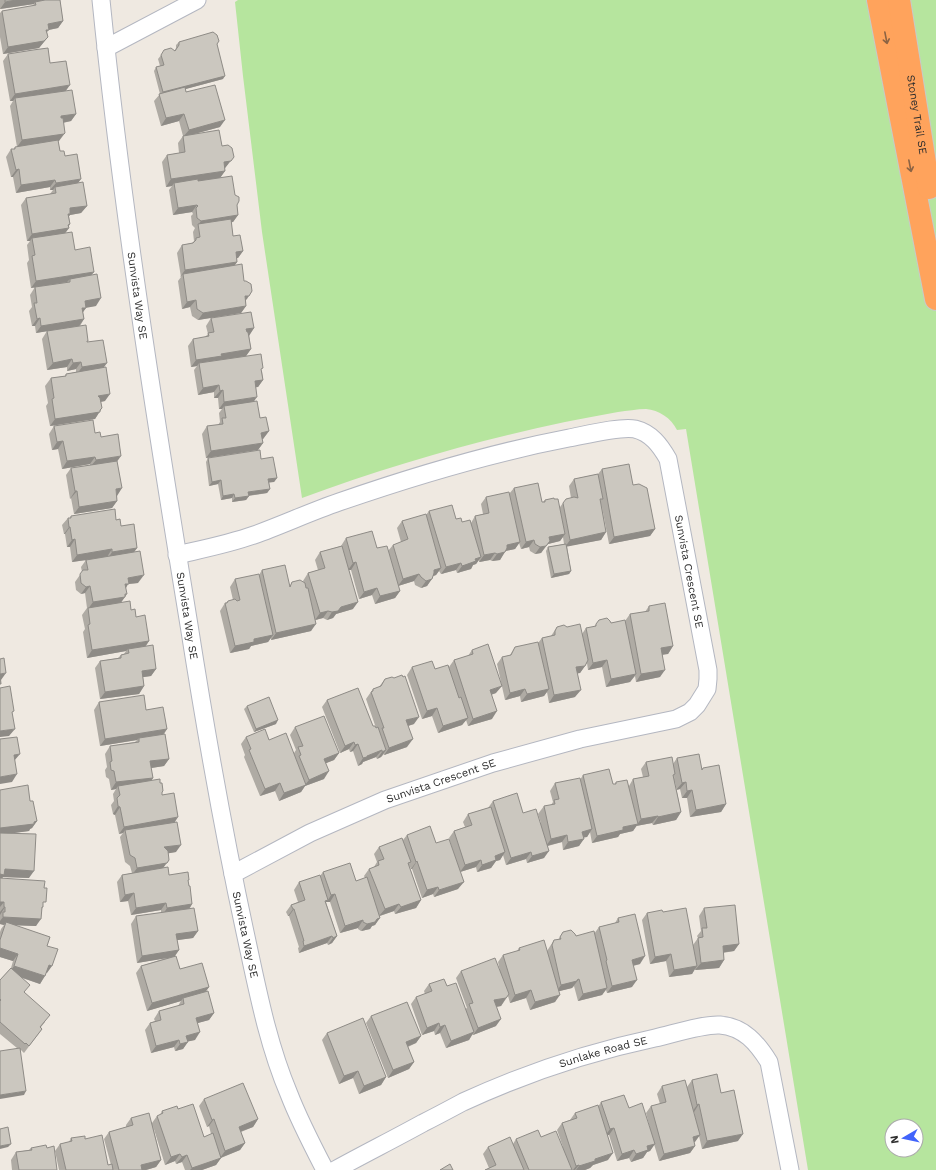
<svg xmlns="http://www.w3.org/2000/svg" width="936" height="1170" font-family="'Work Sans',sans-serif">
<style>
.green{fill:#b6e59e;fill-rule:evenodd}
.lines{fill:none;stroke-linecap:round;stroke-linejoin:round}
.street-casing{stroke:#b4b7c1;stroke-width:19}
.highway-casing{stroke:#c9c9c9;stroke-width:24}
.street{stroke:#fff;stroke-width:17}
.highway{stroke:#ffa35c;stroke-width:22}
.wall{fill:#afaba4;fill-rule:evenodd}
.shaded-wall{fill:#8e8b86}
.building{fill:#cbc7bf;stroke:#8e8b86}
.oneway{stroke:#8c6343}
.labels{text-anchor:middle;dominant-baseline:central;stroke-width:4;stroke-linejoin:round;paint-order:stroke}
.street-label{font-size:11px;fill:#2e2e2e;stroke:#fff}
</style>
<rect width="100%" height="100%" fill="#efe9e1"/>
<!-- green -->
<path class="green" d="M238,0H936V1170H808L686,429L677,430C671,418 659,410 646,409C637,409 627,411 618,412C600,415 582,419 565,422C475,441 388,466 302,498L262,232L243,76L235,2ZM892,1126H916V1150H892Z"/>
<g class="lines">
<!-- street casing -->
<g class="street-casing">
<g id="street">
<path id="s1" d="M101,0C122,209 155,417 189,625C205,727 223,830 245,932C257,987 267,1042 289,1094C299,1120 312,1145 325,1170"/>
<path d="M106,48L197,0"/>
<path id="s2" d="M177,555C203,549 229,544 254,535C282,525 310,512 339,502C414,476 491,453 569,438C585,435 621,426 635,429C651,433 660,445 668,459L708,670V679L707,689L697,705L690,712L676,719L580,739L493,763L385,800L310,833L233,874"/>
<path id="s3" d="M335,1170C364,1154 394,1139 423,1123C437,1116 450,1109 463,1102C524,1074 589,1052 655,1038C673,1034 703,1024 720,1025C744,1027 757,1043 769,1062L790,1170"/>
</g>
</g>
<!-- highway casing -->
<g class="highway-casing">
<g id="highway">
<path d="M878,0L936,299"/>
<path id="s4" d="M899,0L929,188"/>
</g>
</g>
<!-- street -->
<use href="#street" class="street"/>
<!-- highway -->
<use href="#highway" class="highway"/>
</g>
<!-- wall -->
<path class="wall" d="M0,0H60L63,21L58,28L49,30L47,32L48,37L39,48L3,54L0,37V13L2,11L32,6L34,4L0,9Z
M179,42L217,44L223,79L185,89L186,92L220,127L198,133L222,146L228,164L225,168V171L220,178L237,205L238,215L233,222H231L233,236L243,251L238,258H237V262L235,265L246,301V306L241,313L198,320L192,316L190,307L182,309L178,281L181,277L177,253L182,245L192,243L194,241L193,232L195,228L192,225L191,216L193,214L192,212L173,215L169,190L172,186L166,187L162,162L167,155L179,153L178,143L183,136L179,121L161,126L154,101L160,94L154,71L156,67L160,66L158,59L162,54L175,50L176,48V45Z
M33,50L50,63L66,91L76,114L71,121L63,123L59,140L58,141L60,151L65,156L78,183L87,206L81,213L70,215L69,216L70,224L68,226L69,228L65,233L75,250L94,272L91,275L96,306L86,307L83,312L84,319L80,326L87,342L103,368L105,401L101,402L102,408L95,419L50,426L46,406L48,403L45,386L51,378L65,376L66,374L76,372V369L67,371V367L47,370L42,339L47,331L36,333L35,326H32L29,311L32,307L30,295L35,287L42,286L31,288L27,263L29,260L27,245L30,241H27L21,205L26,198L50,194L53,190H50V187L16,193L13,177H11L6,157L11,149H14L15,147H17L10,106L13,101H10L3,61L8,54Z
M211,318L254,328L249,335L251,349L246,356L262,371L263,380L258,387H256L254,401L260,418L269,431L263,439H262L263,443L258,450L206,458L202,434L207,426L218,425L220,422L219,413L222,409H219L218,398H214V392L198,395L194,370L197,366L191,367L188,346L193,339L205,337L208,334L206,326Z
M54,426L95,433L101,437L117,461V501L112,508L74,514L71,498L70,499L66,475L71,468L90,465V464L62,469L58,449L52,450L49,434Z
M208,458L261,459L277,478L274,482H269L270,489L267,493L249,496L246,500L232,502V498L221,500L218,484L209,486L206,462Z
M602,469L633,485L655,529L650,536L609,544L601,502L606,532L601,540L567,546L571,571L569,574L551,578L546,551L548,547L564,544L563,537L560,541L548,544L541,553L535,554L530,551L529,547L521,549L519,543L515,549L505,551L500,560L492,561L490,560L479,562V560L476,564L473,565L471,569L457,573L456,570L441,574L439,571L436,575L433,576L427,586L421,588L415,585L414,581L398,586L400,591L395,598L375,604L372,595L359,599L351,570H349L353,609L336,614L333,618L327,620L323,618L315,620L311,631L271,640V638L268,642L251,646L249,649L230,653L220,611L225,603H226L228,601L233,600L230,587L235,579L259,575L262,570L290,586L292,582L304,583L303,581L308,573L318,570L315,560L320,552L341,546L346,538L388,551L393,545L401,542L397,528L402,521L426,515L429,511L456,519L462,522L471,523L475,516L483,514L481,504L486,497L509,494L514,488L542,502H543L545,500L554,499L560,507L563,503L571,498L569,486L574,479L598,474Z
M71,516L116,520L137,548L134,552L138,583L128,584L126,588L125,597L121,602L131,610L136,617L149,641L146,646L156,669L151,676L143,677L144,686L139,694L100,699L95,668L100,661L118,658L121,655L124,654L126,651L87,658L83,632L85,629L82,615L87,608L85,593L81,594L76,590L75,582L82,572L81,567L86,560L107,557L72,562L70,547H67L65,534H64L62,525L68,518H70Z
M649,606L673,646L668,654H663L660,677L636,682L635,676L630,682L606,687L602,667L588,670L587,663L580,673H577L575,697L549,703L547,692L544,696L521,702L520,696L505,700L497,664L502,657L510,655L515,647L538,643L542,638L551,636L557,627L582,634L586,628L594,627L599,620L611,623L625,621L630,614L645,612Z
M472,650L496,693L491,695L492,719L468,726L466,720L462,725L438,733L432,716L422,719L407,675L412,667L435,669L449,667L454,660L468,656Z
M385,679L414,724L408,726L407,747L384,755V754L381,757L377,759L376,757L363,762L362,764L358,766L353,751L350,752L349,749L340,753L322,707L327,700L376,728L366,699L373,689L379,687Z
M99,702L146,710L167,729L164,734L169,759L164,766L151,768L153,778L151,781L160,783L163,791L162,793V795L175,822L176,852L168,853L163,868L169,875L188,881L192,904L190,908L198,931L193,938L177,940L179,950L175,956L180,969L209,987L206,991L214,1013L209,1020L197,1023L195,1040L188,1041L183,1049L175,1051L174,1047L151,1053L145,1030L150,1023L155,1021L154,1019L159,1011L178,1006L181,1001L147,1011L136,973L141,966L166,958L137,963L131,924L136,916L161,913V910L131,915L128,901L120,902L117,882L122,875L132,873L130,866L125,862L120,837L123,833L119,834L115,815L113,814L111,805L114,801L113,794L116,789L111,790L109,779L106,777L105,770L107,767L105,754L110,746L135,742L137,740L100,746L94,710Z
M247,706L276,724L254,732L244,709Z
M295,727L339,753L334,760L326,763L324,779L305,786L301,792L279,801L275,791L260,796L244,757L245,755L241,744L246,737L269,740L294,753L296,750L290,735Z
M677,758L702,770L726,804L721,812L690,817L687,798H682L680,789L676,790L674,776V777L681,812L676,820L653,825L652,823L636,826L633,831L620,834L618,837L592,843L590,832L587,837H584L579,846L563,850L562,842L548,846L544,858L527,863L526,859L506,865L503,855L500,860L496,861L491,868L477,872L476,867L460,872L458,889L434,897L433,894L422,898L412,869H411L409,865L421,900L416,908L395,914L394,911L380,916L375,925L372,926L370,929L361,931L358,929V928L340,933L330,902H326L337,936L332,943L328,945L327,943L299,953L298,948L299,947L289,916H288L286,912L291,905L298,902L294,890L299,882L320,876L323,872L356,881L365,878L364,876L369,869L374,867L377,862L374,854L379,847L403,840L407,835L436,843L457,863L449,838L454,831L465,827L463,822L468,814L488,808L493,801L523,813L541,823L538,814L544,806L551,805L553,802L550,791L555,783L580,780L583,775L613,784H615L616,782L629,786L633,779L643,777L641,769L646,762L673,764Z
M0,790L30,801L37,821L32,828L30,829L29,831L12,833L29,878L3,877L2,878L43,906L36,926L16,925L47,946V973H46L40,984L22,978L25,993L45,1022L41,1027L42,1029L24,1053L21,1050L20,1051L24,1095L17,1048L0,1034V980L11,968L13,961L0,957V932L1,929L4,925L0,924Z
M704,908L739,944L734,951L723,953L724,960L719,968L695,970V968L692,974L669,977L666,961L650,964L642,920L647,913L663,912L693,945L698,938L697,936L701,931L699,916Z
M618,918L640,964L633,966L632,987L607,993L606,990L602,995L578,1001L574,986L572,988L559,991L555,1002L530,1010L526,998L510,1003L508,996L501,1006L496,1007V1026L473,1035L472,1034L469,1040L446,1048L440,1033L435,1035L434,1031L422,1035L411,1004L416,997L425,994L424,991L429,984L447,986L465,1009L467,1008L456,978L461,971H500L498,962L503,955L517,951L519,948L547,951L554,940H558L563,932L576,936L594,934L599,927L615,923Z
M371,1016L421,1036L416,1043L408,1047L414,1062L409,1069L388,1078L366,1023Z
M327,1033L386,1077L381,1085L359,1094L353,1078L339,1084L322,1040Z
M692,1080L721,1093L738,1141L702,1149L699,1136L694,1142L695,1146L690,1153L659,1161L654,1144L650,1151L647,1152L643,1158L631,1162L629,1158L617,1161L609,1135H608V1160L593,1165L590,1168L585,1170H485L489,1168L483,1154L488,1147L513,1144L516,1139L541,1137L563,1147L557,1130L562,1123L570,1120L575,1113L598,1107L601,1102L629,1108L652,1136L646,1113L651,1106L660,1104L657,1094L662,1086L687,1087ZM693,1112H694L697,1126Z
M204,1099L258,1119L253,1127L241,1132L245,1143L240,1150L221,1158L216,1165L202,1170H185L182,1162L176,1164L175,1161L165,1165L153,1126L161,1160L156,1167L146,1170H59L55,1151L60,1144L69,1142L71,1138L85,1139L108,1165H111L104,1139L109,1132L126,1127V1125L131,1118L152,1123L157,1116L160,1115L162,1111L178,1109L204,1137L211,1134L209,1126L207,1127L199,1106Z
M31,1148H47L57,1170H12L11,1160L16,1152L29,1150Z"/>
<!-- shaded-wall -->
<path class="shaded-wall" d="M16,0H57L35,2L34,4L0,9L5,2Z
M63,21L58,28L48,30L44,37L48,24Z
M48,37L39,48L3,54L8,47Z
M225,76L223,79L160,96L163,92Z
M70,85L65,92L15,98L13,101H10L15,94Z
M76,114L71,121L56,124L61,116Z
M184,114L179,121L161,126L166,118Z
M225,120L220,127L183,137L189,130Z
M65,133L59,141L17,147L22,140Z
M234,157L225,168L219,170L224,162Z
M19,169L13,177H11L16,170Z
M225,171L220,178L174,185V183L172,186L166,187L171,179Z
M81,179L76,186L55,187L53,190H50L56,183Z
M55,180L50,187L16,193L21,185Z
M197,205L192,212L173,215L178,208Z
M87,206L81,213L70,215L65,221L70,208Z
M238,215L233,222L198,228V225L201,221Z
M70,224L67,229L69,228L63,236L32,238L30,241H27L32,234Z
M243,251L238,258L231,259L236,252Z
M237,262L232,269L183,274L180,277L185,270Z
M94,272L88,279H70L67,282L31,288L36,281Z
M252,291L247,299L243,303L245,296Z
M101,298L96,306L80,309L85,301Z
M196,300L190,307L182,309L187,302Z
M246,306L241,313L198,320L203,313Z
M82,308H86L81,315Z
M40,318L35,326H32L37,319Z
M84,319L79,326L36,333L41,326Z
M254,328L249,336L241,337L246,329Z
M251,349L246,356L199,363L197,366L191,367L196,360L221,354Z
M72,359L67,367L47,370L53,363Z
M81,362L76,369L67,371L73,363Z
M107,363L102,370L77,374L82,367Z
M263,380L258,387L250,388L255,381Z
M219,385L214,392L198,395L203,388Z
M223,390L218,398H214L220,391Z
M110,394L105,401L93,403L98,396Z
M257,397L252,404L224,406L222,409H219L224,402Z
M102,408L95,419L50,426L55,419Z
M269,431L263,439L256,440L261,433Z
M63,441L58,449L52,450L57,442Z
M263,443L258,450L206,458L211,451Z
M121,456L116,463L90,467L96,460Z
M95,457L90,464L62,469L67,461Z
M277,478L274,482L266,483L268,479Z
M221,480L218,484L209,486L212,482Z
M122,488L117,496L116,489Z
M270,489L267,493L245,496L248,492Z
M75,491H77L71,498L70,499Z
M234,494L232,498L221,500L223,496Z
M249,496L246,500L232,502L235,498Z
M117,501L112,508L74,514L79,507Z
M69,527H70L65,534H64Z
M655,529L650,536L609,544L614,537Z
M606,532L601,540L565,547L570,540Z
M565,534L560,541L544,545L549,537Z
M75,539L70,547H67L72,540Z
M534,540L529,547L521,549L526,542Z
M520,542L515,549L501,552L507,545Z
M546,546L541,553L535,554L540,547Z
M137,548L132,555L107,560L112,552Z
M112,549L107,557L72,562L77,555Z
M505,552L500,560L492,561L497,554Z
M495,553L490,560L479,562L484,555Z
M481,557L476,564L473,565L471,569L457,573L462,566L475,559Z
M356,562L351,570H348L353,563Z
M461,563L456,570L441,574L446,567Z
M441,568L436,575L428,578L434,570Z
M571,571L569,574L551,578L554,574Z
M419,574L414,581L398,586L403,579Z
M144,575L138,583L128,584L124,591L120,592L128,578Z
M432,579L427,586L421,588L426,581Z
M90,586L85,593L81,594L86,587Z
M377,588L372,595L359,599L364,592Z
M400,591L395,598L375,604L380,596Z
M127,594L120,604L88,609L93,602Z
M358,602L353,609L336,614L333,618L327,620L332,612L341,607Z
M328,611L323,618L315,620L320,613Z
M316,624L311,631L271,640L276,633Z
M273,635L268,642L251,646L249,649L230,653L235,646L254,639Z
M149,641L144,648L128,649L126,651L87,658L92,650Z
M673,646L668,654L656,656L661,648Z
M607,660L602,667L588,670L593,663Z
M585,666L580,673L570,675L576,667Z
M156,669L151,676L137,678L142,671Z
M665,670L660,677L636,682L641,674Z
M6,673L1,680L0,681V674Z
M636,674L630,682L606,687L611,679Z
M144,686L139,694L100,699L105,692Z
M502,686L496,693L484,697L490,690Z
M525,689L520,696L505,700L510,693Z
M549,689L544,696L521,702L527,694Z
M581,690L575,697L549,703L554,695Z
M437,708L432,716L422,719L427,711Z
M497,711L492,719L468,726L473,719Z
M419,717L414,724L401,728L406,720Z
M468,718L462,725L438,733L443,726Z
M278,720L276,724L254,732L256,729Z
M15,729L9,736L0,737V731Z
M167,729L162,736L139,738L137,740L100,746L105,739Z
M413,739L407,747L384,755L389,748Z
M354,742L349,749L340,753L345,746Z
M358,744L353,751L350,752L355,745Z
M382,750L376,757L363,762L362,764L358,766L363,758L367,756Z
M386,750L381,757L377,759L382,752Z
M339,753L334,760L319,766L324,759Z
M20,754L14,761V755Z
M169,759L164,766L145,769L150,761Z
M329,771L324,779L305,786L301,792L279,801L284,793L305,785L309,780Z
M17,774L12,782L0,784V777Z
M153,778L148,785L118,786L116,789L111,790L116,782Z
M686,782L680,789L676,790L682,783Z
M280,783L275,791L260,796L265,789Z
M692,790L687,798H682L687,791Z
M726,804L721,812L690,817L696,810Z
M118,806L120,807L115,815L113,814Z
M681,812L676,820L653,825L658,817Z
M658,816L652,823L636,826L641,819Z
M178,817L173,825L125,830L123,833L119,834L124,827Z
M37,821L32,828L30,829L29,831L0,835V828Z
M638,824L633,831L620,834L618,837L592,843L597,836L623,827Z
M592,829L587,837L577,839L582,832Z
M567,835L562,842L546,846L551,839Z
M584,839L579,846L563,850L568,842Z
M181,845L176,852L159,855L164,847Z
M549,851L544,858L527,863L532,856Z
M505,852L500,860L496,861L491,868L477,872L482,865L495,856Z
M531,852L526,859L506,865L511,858Z
M169,860L161,871L132,875L137,868Z
M481,860L476,867L460,872L465,865Z
M417,861L412,869H411L416,862Z
M5,869L34,871L29,878L3,877L0,881V874Z
M464,882L458,889L434,897L439,890Z
M438,887L433,894L422,898L427,890Z
M134,893L128,901L120,902L125,895Z
M335,894L330,902H326L325,901L328,900L331,895Z
M421,900L416,908L395,914L401,907Z
M0,902H4L0,907Z
M166,903L161,910L131,915L136,908Z
M192,904L187,912L162,916L167,908Z
M399,904L394,911L379,916L385,909Z
M4,907H5L0,915V912Z
M293,909H294L289,916H288Z
M3,917L41,919L36,926L5,925L6,922L4,925L0,924V921Z
M380,918L375,925L372,926L370,929L361,931L367,924L377,919Z
M363,920L358,928L340,933L345,926Z
M198,931L193,938L171,941L176,934Z
M332,936L327,943L299,953L304,946Z
M337,936L332,943L328,945L333,938Z
M739,944L734,951L718,953L723,946Z
M0,948L18,954L13,961L0,957Z
M179,950L174,957L137,963L142,956Z
M671,954L666,961L650,964L655,957Z
M645,956L640,964L627,967L632,960Z
M724,960L719,968L695,970L701,963Z
M49,965L52,966L47,973L44,972Z
M14,966L45,976L40,984L9,973Z
M697,966L692,974L669,977L674,970Z
M579,979L572,988L556,992L561,985Z
M637,980L632,987L607,993L612,986Z
M209,987L204,994L183,998L181,1001L147,1011L152,1003Z
M607,988L602,995L578,1001L583,994Z
M531,990L526,998L510,1003L515,995Z
M560,995L555,1002L530,1010L535,1002Z
M506,998L501,1006L489,1008L494,1000Z
M214,1013L209,1020L191,1025L196,1018Z
M501,1019L496,1026L473,1035L478,1028Z
M439,1023L434,1031L422,1035L427,1028Z
M445,1025L440,1033L435,1035L440,1027Z
M200,1032L195,1040L181,1043L186,1036Z
M474,1032L469,1040L446,1048L451,1041Z
M421,1036L416,1043L401,1049L406,1042Z
M179,1040L174,1047L151,1053L156,1046Z
M188,1042L183,1049L175,1051L180,1044Z
M414,1062L409,1069L388,1078L393,1070Z
M358,1071L353,1078L339,1084L344,1076Z
M386,1077L381,1085L359,1094L364,1086Z
M26,1091L24,1095L0,1099V1095Z
M699,1104L694,1112H692L697,1105Z
M214,1119L209,1126L207,1127L212,1120Z
M258,1119L253,1127L234,1134L239,1127Z
M614,1128L609,1135L605,1136L610,1129Z
M743,1134L738,1141L702,1149L707,1141Z
M700,1135L695,1142L687,1144L693,1137Z
M245,1143L240,1150L220,1158L225,1151Z
M11,1144L8,1147L0,1149V1146Z
M655,1144L650,1151L647,1152L643,1158L631,1162L636,1154L647,1146Z
M695,1146L690,1153L659,1161L664,1154Z
M634,1150L629,1158L617,1161L622,1154Z
M613,1153L608,1160L593,1165L590,1168L585,1170H576L579,1166L595,1159Z
M180,1154L175,1161L165,1165L171,1157Z
M187,1155L182,1162L176,1164L182,1157Z
M221,1158L216,1165L202,1170H190L192,1168Z
M161,1160L156,1167L146,1170H138L141,1165Z
M579,1165L575,1170H573L576,1166Z"/>
<!-- building -->
<path class="building" d="M5,0H16L5,2Z
M45,0H60L63,21L48,24L49,30H46L48,37L44,41L8,47L2,11L36,5L35,2Z
M213,32L217,35L219,41L217,44L225,76L163,92L156,67L164,65L161,55L164,50L171,48L175,51L179,45V42Z
M48,48L50,63L66,61L70,85L15,94L8,54L33,50Z
M215,85L225,120L189,130L184,114L166,118L159,94L185,87L186,92Z
M72,90L76,114L61,116V118H63L65,133L64,134L22,140L15,98Z
M219,130L222,146L228,145L232,148L234,157L231,161L224,162L225,171L171,179L167,155L185,152L183,136Z
M58,140L60,151H64L65,156L77,154L81,179L56,183L55,180L21,185L19,169L16,170L11,149H15V147Z
M232,176L235,195L239,197V201L237,205L238,215L201,221L197,218L196,208L198,206L197,205L178,208L174,183L198,179V181Z
M83,182L87,206L70,208V214H68L70,224L68,225L69,228L32,234L26,198L56,193L55,187Z
M231,219L233,236L240,235L243,251L236,252L237,262L185,270L182,245L193,243L196,240V238L200,237L198,224Z
M72,232L75,250L90,247L94,272L36,281L32,256L35,255L32,238Z
M242,264L244,281H246L251,284L252,291L249,296H245L246,306L203,313L197,309L196,300L187,302L183,274Z
M97,274L101,298L85,301L86,308H82L84,319L41,326L40,318L37,319L34,303H37L35,287L70,282V279Z
M251,312L254,328L246,329L247,332H248L251,349L221,354L222,356L196,360L193,339L209,336L208,333L214,332L211,318Z
M86,325L88,341H87V342L103,340L107,363L82,367L81,362L73,363L72,359L53,363L47,331Z
M261,354L263,368L261,369L263,380L255,381L257,397L224,402L223,390L220,391L219,385L203,388L199,363Z
M106,367L110,394L98,396L100,398L102,408L100,410V412L55,419L52,399L54,398L51,378L66,376V374Z
M257,401L260,418L266,417L269,431L261,433L263,443L211,451L207,426L223,424L222,418H226L224,406Z
M93,420L95,433L100,432L101,437L118,434L121,456L96,460L95,457L67,461L63,441L57,442L54,426Z
M260,450L261,459L273,457L277,478L268,479L270,489L248,492L249,496L235,498L234,494L223,496L221,480L212,482L208,458Z
M117,461L122,488L116,489L117,501L79,507L77,491H75L71,468Z
M629,464L633,485L639,484L647,488L655,529L614,537L602,469Z
M598,474L603,499H600L606,532L570,540L563,503L566,499L574,497L578,498L574,479Z
M538,483L542,502H545V500L554,498V499H558L565,534L549,537L550,541L546,546L540,547L535,544L534,540L526,542L514,488Z
M509,492L520,542L507,545V548L505,552L497,554L495,553L484,555L475,516L489,513L486,497Z
M452,505L456,519L461,518L462,522L470,520L481,557L475,559L476,561L465,565L462,566L461,563L446,567L429,511Z
M115,509L116,520L120,519L121,526L134,524L137,548L112,552V549L77,555L75,539L72,540L70,527H69L68,518H71V516Z
M426,514L441,568L434,570V573L432,579L426,581L421,577L419,574L403,579L393,545L408,539L402,521Z
M372,531L377,548L387,546L400,591L380,596L377,588L364,592L356,562L353,563L346,538Z
M566,544L571,571L554,574L548,547Z
M342,546L358,602L341,607L338,611L332,612L328,611L320,613L308,573L325,568L320,552Z
M140,551L144,575L128,578L129,584H125L127,594H125V597L93,602L90,586L86,587L81,583L80,574L83,570H88L86,560Z
M285,565L290,587L292,582L300,580L305,583L306,588H308L316,624L276,633L262,570Z
M259,574L273,635L254,639V642L235,646L225,603H227L228,601L235,599L237,601L240,600L235,579Z
M130,601L131,610L135,609L136,617L145,615L149,641L92,650L88,625L90,624L88,608Z
M665,603L673,646L661,648L665,670L641,674L630,614L649,611V606Z
M607,618L610,621L611,623L625,620L636,674L611,679L607,660L593,663L586,628L596,626V624L599,620Z
M580,624L588,660L585,666L576,667L581,690L554,695L542,638L555,635V631L557,627L564,625L567,627Z
M538,642L549,689L527,694L525,689L510,693L502,657L511,655L515,647Z
M488,644L502,686L490,690L497,711L473,719L454,660L473,654L472,650Z
M153,645L156,669L142,671L144,686L105,692L100,661L121,658V655L129,653L128,649Z
M4,658L6,673L0,674V659Z
M432,661L435,669L448,665L459,698L461,697L468,718L443,726L437,708L427,711L412,667Z
M0,674L1,684H0Z
M402,675L403,677L405,676L419,717L406,720L413,739L389,748L382,728H384L371,692L373,691V689L381,686L385,679L392,677L394,678Z
M10,686L14,711L12,712L15,729L0,731V688Z
M358,688L373,726H375L376,728L378,727L386,750L382,752V750L367,756V757L363,758L358,744L355,745L354,742L345,746L327,700Z
M144,695L146,710L163,707L167,729L105,739L99,702Z
M269,697L278,720L256,729L247,706Z
M324,716L339,753L324,759L329,771L309,780L299,756L301,755L298,747L303,746L295,727Z
M265,729L269,740L286,733L306,785L284,793L280,783L265,789L249,750L251,749L246,737Z
M165,734L169,759L150,761L153,778L116,782L114,771L111,770L110,762L112,761L110,746L139,742V738Z
M17,737L20,754L14,755L17,774L0,777V739Z
M699,754L702,770L703,768L719,765L726,804L696,810L692,790L687,791L686,782L682,783L677,758Z
M672,757L675,774L673,775L681,812L658,817V816L641,819L633,779L649,776L646,762Z
M609,769L613,784H616V782L627,780L638,824L623,827V830L597,836L583,775Z
M580,778L592,829L582,832L584,839L568,842L567,835L551,839L544,806L555,804L554,800L559,799L555,783Z
M160,779V783H162L163,791L162,792V795L174,793L178,817L124,827L120,807L118,806L117,798L120,795L118,786Z
M28,785L30,801H33L37,821L34,822V824L0,828V790Z
M517,793L523,813L536,809L549,851L532,856L531,852L511,858L493,801Z
M491,807L505,852L495,856L496,860L482,865L481,860L465,865L454,831L472,825L468,814Z
M177,822L181,845L164,847L168,851L169,860L167,863L137,868L135,858L130,855L125,830Z
M430,826L436,843L449,839L464,882L439,890L438,887L427,890L417,861L416,862L407,835Z
M0,833L36,834L34,871L5,869L4,875L0,874Z
M402,838L411,862L408,863L421,900L401,907L399,904L385,909L369,869L379,865L378,861L384,859L379,847Z
M350,863L356,881L367,877L380,918L377,919L375,922L367,924L363,922V920L345,926L335,894L331,895L323,872Z
M168,867L169,875L188,872L189,880H188L189,886H190L192,904L167,908L166,903L136,908L134,893L125,895L122,875Z
M320,875L328,900L325,901L337,936L333,938L332,936L304,946L303,941H304L294,909H293L291,905L305,900L299,882Z
M0,878L45,881L44,888H47L46,902H43V907H42L41,919L3,917V912H5V907H4V902H0Z
M735,905L739,944L723,946L724,960L701,963L698,938L703,937L702,928H707L704,908Z
M194,908L198,931L176,934L179,950L142,956L136,916Z
M686,908L697,966L674,970L671,954L655,957L647,913L662,910L663,912Z
M635,914L645,956L632,960L637,980L612,986L606,961L607,960L599,927L619,922L618,918Z
M6,922L50,937L47,946L58,949L52,966L49,965L45,976L14,966L18,954L0,948V940Z
M571,930L575,934L576,936L594,931L607,988L583,994L579,979L577,980V981L561,985L552,945L554,940L561,939L560,937L563,932Z
M544,940L560,995L535,1002L531,990L515,995L503,955L520,950L519,948Z
M176,956L180,969L202,963L209,987L152,1003L141,966Z
M495,958L509,994L506,998L494,1000L501,1019L478,1028L469,1004L473,1003L461,971Z
M11,968L30,985L24,992L50,1015L40,1027L42,1029L29,1046L26,1043L25,1044L0,1022V1001L1,1000L0,999V980Z
M444,979L447,986L456,983L474,1032L451,1041L445,1025L440,1027L439,1023L427,1028L416,997L432,991L429,984Z
M208,991L214,1013L196,1018L200,1032L186,1036L188,1042L180,1044L179,1040L156,1046L150,1023L161,1020L159,1011L184,1004L183,998Z
M407,1002L421,1036L406,1042L414,1062L393,1070L371,1016Z
M363,1018L386,1077L364,1086L358,1071L344,1076L327,1033Z
M20,1048L26,1091L0,1095V1051Z
M717,1074L721,1093L734,1090L743,1134L707,1141L699,1104L697,1105L692,1080Z
M685,1080L700,1135L693,1137L695,1146L664,1154L651,1106L666,1102L662,1086Z
M243,1083L258,1119L239,1127L245,1143L225,1151L214,1119L212,1120L204,1099Z
M624,1095L629,1108L642,1103L655,1144L647,1146L648,1150L636,1154L634,1150L622,1154L614,1128L610,1129L601,1102Z
M193,1104L204,1137L213,1133L221,1158L192,1168L187,1155L182,1157L180,1154L171,1157L157,1116L163,1113L162,1111L177,1106L178,1109Z
M598,1105L613,1153L595,1159V1161L579,1166V1165L576,1166L562,1123L577,1118L575,1113Z
M149,1113L161,1160L141,1165L142,1170H119L109,1132L133,1125L131,1118Z
M8,1127L11,1144L0,1146V1129Z
M538,1130L541,1137L556,1131L572,1170H529L516,1139Z
M102,1135L108,1165L112,1164L113,1170H66L60,1144L72,1141L71,1138L85,1136V1139Z
M510,1137L524,1170H485L496,1165L488,1147Z
M46,1145L47,1148L54,1146L57,1170H19L16,1152L32,1150L31,1148Z
M450,1164L453,1170H440Z"/>
<!-- one-way arrows -->
<defs><path id="oneway-shaft" d="M-6 0H5M1.5-3L5.5 0L1.5 3" fill="none" stroke-width="1.6" stroke-linecap="round" stroke-linejoin="round"/></defs>
<g class="oneway">
<use href="#oneway-shaft" transform="translate(886 38) rotate(79)"/>
<use href="#oneway-shaft" transform="translate(910 166) rotate(79)"/>
</g>
<g class="labels">
<!-- street labels -->
<g class="street-label">
<text stroke="none"><textPath href="#s4" startOffset="116">Stoney Trail SE</textPath></text>
<text stroke="none"><textPath href="#s1" startOffset="298">Sunvista Way SE</textPath></text>
<text stroke="none"><textPath href="#s2" startOffset="637">Sunvista Crescent SE</textPath></text>
<text stroke="none"><textPath href="#s1" startOffset="622">Sunvista Way SE</textPath></text>
<text transform="translate(441 781) rotate(-19)">Sunvista Crescent SE</text>
<text stroke="none"><textPath href="#s1" startOffset="946">Sunvista Way SE</textPath></text>
<text stroke="none"><textPath href="#s3" startOffset="294">Sunlake Road SE</textPath></text>
</g>
</g>
<!-- north arrow -->
<g transform="translate(904 1138) rotate(261)"><circle r="19" fill="#ffffff" stroke="#ababab"/>
<path d="M0-3L7 15L0 10L-7 15Z" fill="#4264fb"/>
<text y="-6" font-size="11" font-weight="bold" text-anchor="middle" fill="#2e2e2e">N</text>
</g>
</svg>
